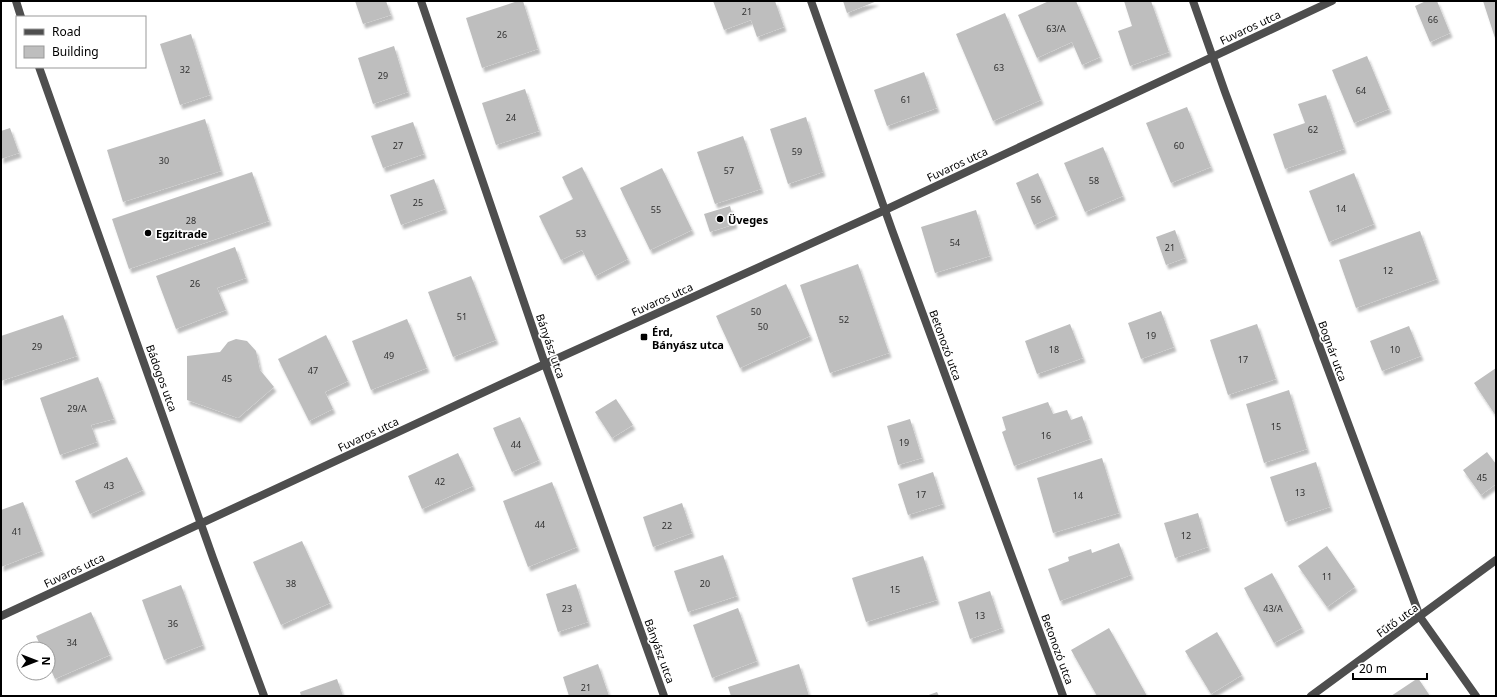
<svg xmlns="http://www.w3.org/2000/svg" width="1497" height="697" font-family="'Noto Sans',sans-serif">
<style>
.building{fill:#bebebe;filter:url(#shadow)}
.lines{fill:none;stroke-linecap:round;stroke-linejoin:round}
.minor{stroke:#4e4e4e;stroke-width:8}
.poi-dot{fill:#000;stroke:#fff;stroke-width:1.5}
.labels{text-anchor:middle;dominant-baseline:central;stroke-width:3.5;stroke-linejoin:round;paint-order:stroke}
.number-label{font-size:9px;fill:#303030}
.street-label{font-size:11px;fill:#000;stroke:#fff}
.poi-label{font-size:11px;font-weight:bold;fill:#000;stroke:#fff;text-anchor:start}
</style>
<defs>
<filter id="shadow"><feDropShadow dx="2.5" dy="4.5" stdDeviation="1" flood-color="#0004"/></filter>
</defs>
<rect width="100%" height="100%" fill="#fff"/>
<!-- building -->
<path class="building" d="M355,1H386L391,15L363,24Z
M518,1H523L538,49L482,68L466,18Z
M713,1H775L784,27L757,37L751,20L724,30Z
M843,1H877L847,13Z
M1049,1H1076L1100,57L1082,65L1072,42L1037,58L1018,15Z
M1124,1H1151L1169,52L1130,66L1118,31L1132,26Z
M1426,1H1437L1450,33L1430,42L1415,6Z
M1483,1H1496V41Z
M1005,13L1041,100L993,121L956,34Z
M191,34L210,95L180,105L160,44Z
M394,46L408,92L373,104L358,58Z
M1367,56L1389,109L1354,123L1332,70Z
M924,72L937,108L887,126L874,90Z
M525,89L539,131L496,145L482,103Z
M1326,95L1344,149L1285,169L1273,134L1305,123L1298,104Z
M1187,107L1211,167L1171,183L1146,123Z
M806,117L823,172L788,184L770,129Z
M205,119L221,171L123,202L107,150Z
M413,122L424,154L383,168L371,136Z
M10,128L19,153L1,159V131Z
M743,136L761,189L715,204L697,152Z
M1103,147L1123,196L1085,212L1064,163Z
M582,167L628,259L595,276L582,250L561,260L539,216L573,199L562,177Z
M662,168L692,230L650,250L620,188Z
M252,172L269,221L129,269L112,219Z
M1038,173L1056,215L1034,225L1016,183Z
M1354,173L1374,224L1329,242L1309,191Z
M434,179L445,209L401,225L390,195Z
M730,206L735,224L710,232L704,214Z
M976,210L990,256L935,273L921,227Z
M1175,230L1185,258L1166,265L1156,237Z
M1420,231L1437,279L1356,308L1339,260Z
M235,247L246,278L217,288L226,310L176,329L156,276Z
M858,264L889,353L830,373L800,285Z
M471,276L496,340L453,357L428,292Z
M786,284L810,336L740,368L716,316Z
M1161,311L1174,347L1141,359L1128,323Z
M63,315L77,356L1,381V336Z
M407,319L427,368L371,390L352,341Z
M1070,324L1083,358L1037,374L1025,341Z
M1257,324L1276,379L1228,395L1210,340Z
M1409,326L1421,356L1382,371L1370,341Z
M326,335L348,381L325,392L333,409L309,421L278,359Z
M236,339L247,341L256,351L260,370L274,387L238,418L187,400V356L220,352L228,342Z
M1496,368V416L1474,383Z
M98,377L114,419L91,425L97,442L60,455L40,398Z
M1289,390L1307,449L1264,463L1246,404Z
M616,399L633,425L612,438L595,412Z
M1048,402L1053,414L1067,410L1071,420L1082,416L1090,439L1014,466L1002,432L1006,430L1002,417Z
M520,417L539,460L512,472L493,428Z
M910,419L922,458L898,465L887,426Z
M1487,452L1496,464V484L1481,495L1463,470Z
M458,453L473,486L422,509L408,476Z
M127,457L143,490L90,514L75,481Z
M1102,458L1119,513L1053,533L1037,478Z
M1316,462L1330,507L1285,522L1270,477Z
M933,472L943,504L908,515L898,484Z
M552,482L577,547L528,567L503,501Z
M23,502L42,551L1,567V510Z
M682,503L692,533L653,547L643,517Z
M1198,513L1208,547L1175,558L1164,523Z
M302,541L330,603L281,625L253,562Z
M1119,543L1131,575L1060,601L1048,569L1069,561L1068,557L1091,549L1092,553Z
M1327,546L1355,587L1327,607L1298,566Z
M723,555L737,596L688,612L674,571Z
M923,556L937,600L866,622L852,578Z
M1272,573L1302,628L1274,643L1244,588Z
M576,584L588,622L558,632L546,594Z
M181,585L203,645L164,660L142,600Z
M990,591L1002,628L970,639L958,602Z
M738,608L757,661L712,678L693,625Z
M91,612L110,655L55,679L48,663V649H42L36,636Z
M1109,628L1147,696H1097L1071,650Z
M1217,632L1242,675L1211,694L1185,651Z
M598,664L609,696H569L563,677Z
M799,664L809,696H731L728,687Z
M1418,678L1430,696H1391Z
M337,679L343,696H301L300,692Z
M937,692L939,696H926Z"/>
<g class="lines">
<!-- minor -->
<path class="minor" d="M16,1L21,17
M421,1L545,364L664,696
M811,1L892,230L1063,696
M1193,1L1225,92L1420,617L1476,696
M39,67L213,558L264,696
M1,616L545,364L885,210L1332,1
M1311,696L1496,560"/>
</g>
<!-- markers -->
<g class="poi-dot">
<circle cx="720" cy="219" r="4"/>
<circle cx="148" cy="233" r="4"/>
<rect x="640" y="333" width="8" height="8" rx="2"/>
</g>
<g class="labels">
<!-- number labels -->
<g class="number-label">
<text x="747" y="11">21</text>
<text x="1433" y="19">66</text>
<text x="1056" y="28">63/A</text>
<text x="502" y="34">26</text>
<text x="999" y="67">63</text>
<text x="185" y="69">32</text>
<text x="383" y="75">29</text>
<text x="1361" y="90">64</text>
<text x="906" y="99">61</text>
<text x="511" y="117">24</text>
<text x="1313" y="129">62</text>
<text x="398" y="145">27</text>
<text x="1179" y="145">60</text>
<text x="797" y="151">59</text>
<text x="164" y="160">30</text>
<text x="729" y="170">57</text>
<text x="1094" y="180">58</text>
<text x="1036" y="199">56</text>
<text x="418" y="202">25</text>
<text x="1341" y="208">14</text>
<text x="656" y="209">55</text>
<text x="191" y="220">28</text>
<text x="581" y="233">53</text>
<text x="955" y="242">54</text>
<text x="1170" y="247">21</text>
<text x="1388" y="270">12</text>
<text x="195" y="283">26</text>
<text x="756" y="311">50</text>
<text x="462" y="316">51</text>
<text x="844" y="319">52</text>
<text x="763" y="326">50</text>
<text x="1151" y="335">19</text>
<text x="37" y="346">29</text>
<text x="1054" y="349">18</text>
<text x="1395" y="349">10</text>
<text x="389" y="355">49</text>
<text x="1243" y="359">17</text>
<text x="313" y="370">47</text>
<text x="227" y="378">45</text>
<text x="77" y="408">29/A</text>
<text x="1276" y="426">15</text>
<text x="1046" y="435">16</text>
<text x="904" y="442">19</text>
<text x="516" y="444">44</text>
<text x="1482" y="477">45</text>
<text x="440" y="481">42</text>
<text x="109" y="485">43</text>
<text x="1300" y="492">13</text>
<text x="921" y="494">17</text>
<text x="1078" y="495">14</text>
<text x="540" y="524">44</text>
<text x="667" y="525">22</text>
<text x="17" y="531">41</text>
<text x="1186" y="535">12</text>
<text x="1327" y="576">11</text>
<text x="291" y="583">38</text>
<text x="705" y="583">20</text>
<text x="895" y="589">15</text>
<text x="567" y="608">23</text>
<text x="1273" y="608">43/A</text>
<text x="980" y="615">13</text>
<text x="173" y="623">36</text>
<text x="72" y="642">34</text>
<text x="586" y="687">21</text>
</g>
<!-- street labels -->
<g class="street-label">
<text transform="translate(1250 27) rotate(-25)">Fuvaros utca</text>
<text transform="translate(957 164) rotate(-25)">Fuvaros utca</text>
<text transform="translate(662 299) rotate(-24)">Fuvaros utca</text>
<text transform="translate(946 345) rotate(70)">Betonozó utca</text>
<text transform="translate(551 346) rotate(71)">Bányász utca</text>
<text transform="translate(1333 351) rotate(70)">Bognár utca</text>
<text transform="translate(162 378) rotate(70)">Bádogos utca</text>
<text transform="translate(368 434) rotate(-25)">Fuvaros utca</text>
<text transform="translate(74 570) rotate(-25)">Fuvaros utca</text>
<text transform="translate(1397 620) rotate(-36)">Fűtő utca</text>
<text transform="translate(1058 649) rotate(70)">Betonozó utca</text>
<text transform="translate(660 651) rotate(70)">Bányász utca</text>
</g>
<!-- poi labels -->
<g class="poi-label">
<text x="728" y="219">Üveges</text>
<text x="156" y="233">Egzitrade</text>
<text x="652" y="331">Érd,<tspan x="652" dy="13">Bányász utca</tspan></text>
</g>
</g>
<!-- border -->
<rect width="1497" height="697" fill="none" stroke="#000000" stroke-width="4"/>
<!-- legend -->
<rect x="16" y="16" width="130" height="52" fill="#ffffff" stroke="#999999"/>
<rect x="24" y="29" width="20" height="6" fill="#4e4e4e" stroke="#999999"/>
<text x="52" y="36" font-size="12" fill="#000000">Road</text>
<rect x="24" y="46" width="20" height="12" fill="#bebebe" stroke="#999999"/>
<text x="52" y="56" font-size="12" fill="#000000">Building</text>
<!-- north arrow -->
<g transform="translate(36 661) rotate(90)"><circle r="19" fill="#ffffff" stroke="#999999"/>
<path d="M0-3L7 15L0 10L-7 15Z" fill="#000000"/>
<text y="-6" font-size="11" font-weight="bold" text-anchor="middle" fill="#000000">N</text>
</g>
<!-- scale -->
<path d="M1353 673v6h74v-6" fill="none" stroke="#000000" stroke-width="2"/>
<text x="1359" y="673" font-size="12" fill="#000000" stroke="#ffffff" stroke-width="3" paint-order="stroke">20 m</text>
</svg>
